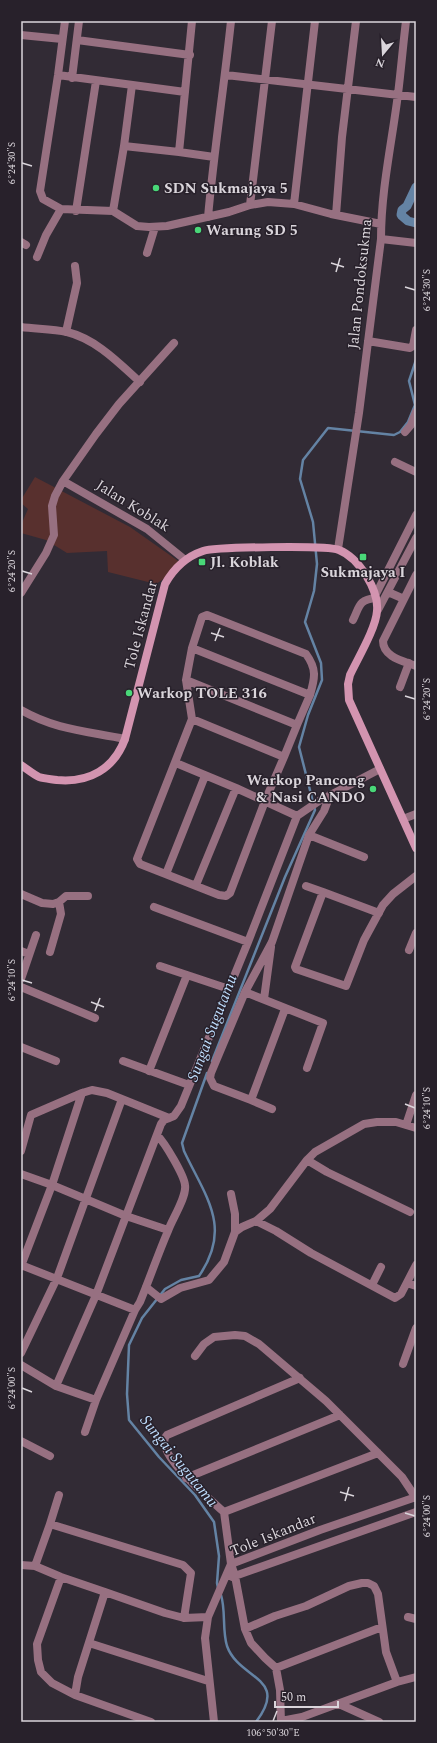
<svg xmlns="http://www.w3.org/2000/svg" width="437" height="1743" font-family="Spectral,serif">
<style>
.green{fill:#58302e}
.lines{fill:none;stroke-linecap:round;stroke-linejoin:round}
.stream{stroke:#6483a4;stroke-width:2.5}
.canal{stroke:#6483a4;stroke-width:9}
.street{stroke:#977081;stroke-width:8}
.secondary{stroke:#d394b0;stroke-width:8}
.ticks{fill:none;stroke:#dad5db;stroke-width:1.5}
.poi-dot{fill:#49d778;stroke:#28212b;stroke-width:1.5}
.labels{text-anchor:middle;dominant-baseline:central;stroke-width:3;stroke-linejoin:round;paint-order:stroke}
.poi-label{font-size:15px;font-weight:bold;fill:#dad5db;stroke:#28212b;text-anchor:start}
.street-label{font-size:15px;fill:#dad5db;stroke:#28212b}
.water-label{font-size:16px;font-style:italic;fill:#bedcfc;stroke:#28212b}
.neatline{fill:none;stroke:#dad5db;stroke-width:1.5}
.ticks-label{font-size:10px;text-anchor:middle;fill:#dad5db}
</style>
<rect width="100%" height="100%" fill="#322b35"/>
<!-- green -->
<path class="green" d="M35,477L130,527L184,565L156,584L108,572L107,551L67,553L46,540L21,533V525L28,509L21,503V500Z"/>
<g class="lines">
<!-- stream -->
<path class="stream" d="M212,1061L285,877L315,810L299,747L308,715L322,680L321,663L305,622L314,591L317,564L313,522L300,479L303,460L328,428L394,435L400,432L408,422L415,405L409,381L416,360
M207,1073L182,1143L184,1151C205,1196 233,1227 199,1276L181,1280L165,1289L142,1318L129,1345L127,1394L129,1420L159,1457L195,1495L214,1522L219,1556L217,1583L218,1588
M221,1595C226,1611 222,1630 227,1646C239,1680 290,1677 256,1722"/>
<!-- canal -->
<path class="canal" d="M416,187L407,206L402,210L401,215L408,221L416,223"/>
<!-- street -->
<path class="street" d="M65,21L58,75L40,191L43,199L61,209L113,211L137,226L149,227L167,226L229,212L250,205L268,202L294,204L331,214L381,224
M192,21L179,152L214,157
M21,35L62,39
M77,40L190,55
M58,75L185,92
M226,75L416,97
M72,78L79,21
M124,146L179,152
M294,204L315,21
M250,205L272,21
M76,211L96,81
M113,211L124,146L132,85
M336,215L342,137L356,21
M208,217C214,151 224,87 231,21
M381,239L416,243
M21,242L26,245
M147,253L155,227
M37,257L46,235L61,209
M21,327C36,329 52,329 67,332C96,339 119,363 140,382
M66,332L77,283L75,266
M368,341L410,348L413,346L416,330
M405,432L411,425L416,412
M395,462L416,472
M63,481L147,529L184,559
M338,549L359,413L381,239C381,190 392,142 398,94C401,70 403,45 406,21
M416,575L383,641C383,657 403,661 416,666
M388,592L404,599
M21,593L46,553L54,535L52,506L55,496L63,481L96,434L119,404L174,343
M376,594L416,515
M378,610L416,538
M353,620C360,606 358,600 376,598
M192,648L310,695L297,725
M186,680L297,725L284,757
M400,687L409,663
M21,710C56,730 86,731 125,739
M192,719L284,757L265,801L230,893L226,896L219,895L140,864L137,859L192,719L186,680L192,648L202,617L207,615L306,654C317,669 315,678 310,695
M176,763L236,788L297,816
M403,819L416,814
M309,835L324,811L330,795
M166,874L205,776
M196,885L236,788
M306,886L323,892
M21,894L42,903L53,904L59,902L66,896H88
M154,907L248,942
M379,913L323,892L295,967L296,969L346,986L364,940L383,905L393,894L416,876
M409,950L416,933
M21,951L29,954
M50,952L61,914L59,902
M160,966L187,975
M21,979L36,935
M21,987L95,1018
M245,992L323,1023L307,1068
M264,999L271,947
M285,1009L251,1100L214,1086L210,1078L211,1073L245,992L272,942L309,835L364,857
M21,1047L56,1061
M123,1061L189,1085
M149,1071L187,975L229,989
M251,1100L272,1109
M406,1125L416,1095
M21,1151L31,1115L82,1093
M307,1160L327,1172L410,1212
M21,1174L52,1185L21,1266
M256,1221L276,1231L311,1253L395,1298L401,1294L416,1265
M168,1230L126,1216L52,1185L82,1093L92,1090L107,1093L169,1118
M235,1232L242,1227L256,1221L270,1209L307,1160L315,1152L364,1124L377,1122H396L416,1128
M21,1265L135,1310
M407,1283L416,1286
M372,1285L381,1267
M146,1287L161,1299L180,1288L209,1280L224,1262L235,1232V1214L231,1194
M21,1353L57,1278L122,1099
M195,1356L204,1344L214,1337L235,1335L245,1336L259,1344L326,1401L402,1477L416,1498
M403,1364L416,1328
M21,1365L56,1386L96,1400
M56,1386L96,1295L161,1124L164,1120L174,1116L181,1106L248,942L297,816L319,801L380,769
M85,1432L96,1400L135,1310L140,1302C150,1278 158,1254 168,1231C172,1219 187,1197 185,1185C184,1175 165,1143 157,1135
M21,1441L50,1456
M186,1478L340,1415
M224,1512C212,1501 151,1451 167,1435L300,1378
M224,1512L231,1564L235,1576L245,1629L251,1643L265,1658L276,1668L280,1690L281,1722
M224,1512L378,1453
M50,1524L59,1495
M21,1565L35,1566L61,1577L105,1592L78,1677L75,1695L151,1722
M35,1566L50,1524L183,1565L191,1573L184,1618
M61,1577L37,1644L38,1660L41,1672L52,1683L75,1695
M232,1577L416,1512
M105,1592L165,1613L184,1618L208,1617
M408,1617L416,1619
M245,1629L275,1616L306,1606L349,1586L362,1583H368L374,1586L378,1594L386,1652L397,1682L302,1717L281,1721
M89,1643L208,1681
M276,1668L382,1627
M397,1682L416,1677
M339,1704L379,1722
M214,1722L205,1638L208,1617L231,1564L320,1530L416,1497"/>
<!-- secondary -->
<path class="secondary" d="M21,765C27,769 33,774 39,777C45,779 52,779 57,780C89,783 114,769 125,739L165,584C174,568 185,557 203,551C215,547 328,545 339,550C359,558 379,590 377,611C376,628 358,658 350,675L348,684L349,700L416,848"/>
</g>
<!-- ticks -->
<path class="ticks" d="M22,163L32,166M331,263L344,267M336,272L340,258M405,287L415,290M22,571L32,574M211,633L224,637M215,641L220,628M405,696L415,699M22,980L32,983M91,1002L104,1007M95,1011L100,998M405,1104L415,1108M22,1388L32,1392M340,1492L354,1496M345,1501L349,1487M405,1513L415,1516M273,1721L277,1711"/>
<!-- markers -->
<g class="poi-dot">
<circle cx="156" cy="188" r="4"/>
<circle cx="198" cy="230" r="4"/>
<rect x="359" y="553" width="8" height="8" rx="2"/>
<rect x="198" y="558" width="8" height="8" rx="2"/>
<circle cx="129" cy="693" r="4"/>
<circle cx="373" cy="789" r="4"/>
</g>
<g class="labels">
<!-- poi labels -->
<g class="poi-label">
<text x="164" y="188">SDN Sukmajaya 5</text>
<text x="206" y="230">Warung SD 5</text>
<text x="210" y="562">Jl. Koblak</text>
<text x="363" y="572" text-anchor="middle">Sukmajaya I</text>
<text x="137" y="693">Warkop TOLE 316</text>
<text x="365" y="780" text-anchor="end">Warkop Pancong<tspan x="365" dy="17">&amp; Nasi CANDO</tspan></text>
</g>
<!-- street labels -->
<g class="street-label">
<text transform="translate(360 284) rotate(-84)">Jalan Pondoksukma</text>
<text transform="translate(133 506) rotate(32)">Jalan Koblak</text>
<text transform="translate(141 625) rotate(-75)">Tole Iskandar</text>
<text transform="translate(273 1535) rotate(-22)">Tole Iskandar</text>
</g>
<!-- water labels -->
<g class="water-label">
<text transform="translate(212 1028) rotate(-69)">Sungai Sugutamu</text>
<text transform="translate(179 1461) rotate(51)">Sungai Sugutamu</text>
</g>
</g>
<!-- border -->
<rect width="437" height="1743" fill="none" stroke="#28212b" stroke-width="44"/>
<!-- north arrow -->
<g transform="translate(383 54) rotate(198)" stroke="#28212b" stroke-width="3" paint-order="stroke">
<path d="M0-3L7 15L0 10L-7 15Z" fill="#dad5db"/>
<text y="-6" font-size="11" font-weight="bold" text-anchor="middle" fill="#dad5db">N</text>
</g>
<!-- scale -->
<path d="M275 1701v6h63v-6" fill="none" stroke="#dad5db" stroke-width="2"/>
<text x="281" y="1701" font-size="12" fill="#dad5db" stroke="#28212b" stroke-width="3" paint-order="stroke">50 m</text>
<rect x="22" y="22" width="393" height="1699" class="neatline"/>
<g class="ticks-label">
<text transform="translate(11 163) rotate(-90)" y="4">6°24'30"S</text>
<text transform="translate(426 290) rotate(-90)" y="4">6°24'30"S</text>
<text transform="translate(11 571) rotate(-90)" y="4">6°24'20"S</text>
<text transform="translate(426 699) rotate(-90)" y="4">6°24'20"S</text>
<text transform="translate(11 980) rotate(-90)" y="4">6°24'10"S</text>
<text transform="translate(426 1108) rotate(-90)" y="4">6°24'10"S</text>
<text transform="translate(11 1388) rotate(-90)" y="4">6°24'00"S</text>
<text transform="translate(426 1516) rotate(-90)" y="4">6°24'00"S</text>
<text x="273" y="1736">106°50'30"E</text>
</g>
</svg>
